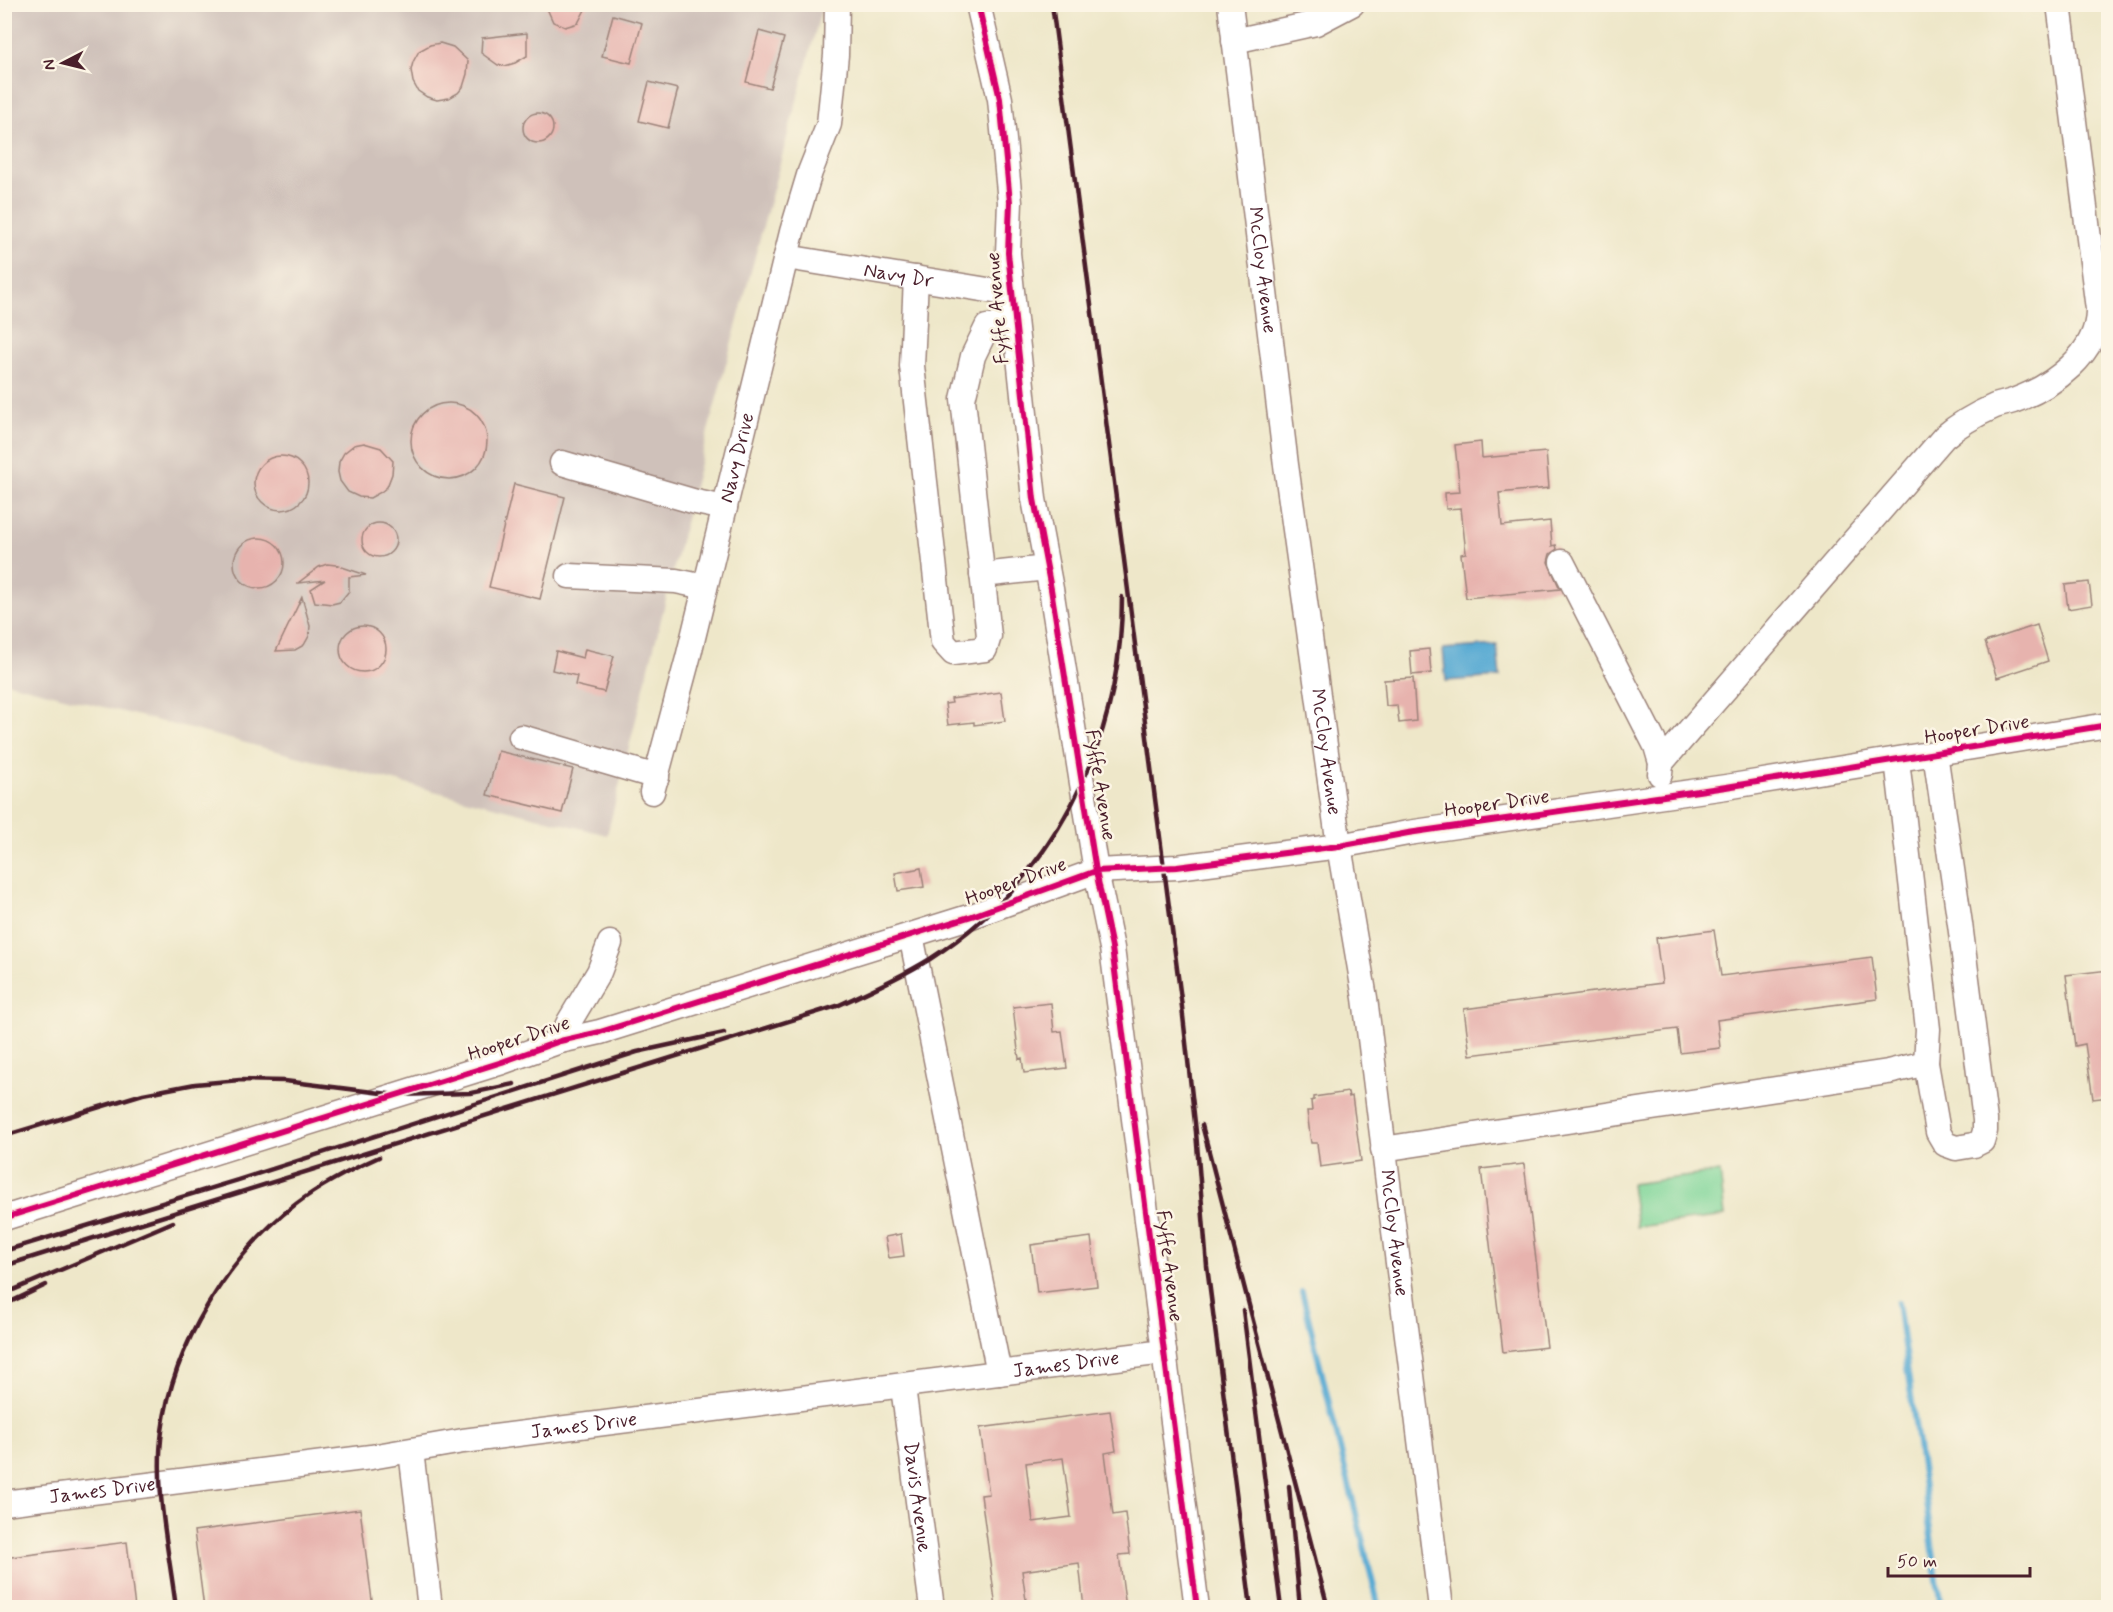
<svg xmlns="http://www.w3.org/2000/svg" width="2113" height="1612" font-family="Mynerve,sans-serif">
<style>
.industrial{fill:#cfc1ba}
.green{fill:#80d69a;stroke:#657a62;stroke-width:1.5}
.water{fill:#58aad3;stroke:#51647f;stroke-width:1.5}
.lines{fill:none;stroke-linecap:round;stroke-linejoin:round}
.stream{stroke:#58aad3;stroke-width:6}
.building{fill:#e7b3ae;fill-rule:evenodd}
.minor-casing{stroke:#9c837a;stroke-width:27}
.minor{stroke:#fff;stroke-width:24}
.rail{stroke:#4a1f2b;stroke-width:4.5}
.cycleway-casing{stroke:#fcf5e5;stroke-width:10}
.cycleway{stroke:#d6006c;stroke-width:6}
.labels{text-anchor:middle;dominant-baseline:central;stroke-width:5;stroke-linejoin:round;paint-order:stroke}
.street-label{font-size:20px;fill:#4a1f2b;stroke:#fcf5e5}
</style>
<rect width="100%" height="100%" fill="#fcf5e5"/>
<filter id="ink" filterUnits="userSpaceOnUse"><feTurbulence type="fractalNoise" baseFrequency=".0167" numOctaves="2"/><feDisplacementMap in="SourceGraphic" scale="12" xChannelSelector="R" yChannelSelector="G"/><feConvolveMatrix kernelMatrix="1 2 1 2 8 2 1 2 1" color-interpolation-filters="sRGB"/></filter>
<filter id="wash" filterUnits="userSpaceOnUse"><feTurbulence type="fractalNoise" baseFrequency=".008" numOctaves="4" result="noise"/><feDisplacementMap in="SourceGraphic" scale="24" xChannelSelector="R" yChannelSelector="G"/><feGaussianBlur stdDeviation="1.35" result="paint"/><feColorMatrix in="noise" values="0 0 0 0 0 0 0 0 0 0 0 0 0 0 0 0 0 1.4 0 .05"/><feComposite in="paint" operator="in"/></filter>
<g filter="url(#wash)">
<rect width="100%" height="100%" fill="#eee7c9"/>
<!-- industrial -->
<path class="industrial" d="M813,4L822,7L707,435L607,835L5,682L4,5Z"/>
<!-- green -->
<path class="green" d="M1720,1172L1725,1216L1637,1227L1631,1184Z"/>
<!-- water -->
<path class="water" d="M1497,645L1500,677L1446,681L1443,649Z"/>
<g class="lines">
<!-- stream -->
<path class="stream" d="M1302,1292L1379,1608
M1898,1303L1941,1608"/>
</g>
<g id="blocks">
<!-- building -->
<path class="building" d="M545,4H588L578,23L565,27L553,22Z
M613,15L642,23L631,63L602,56Z
M759,31L784,38L770,88L746,82Z
M527,33V56L515,63L505,66L498,65L481,53L482,38Z
M440,43L453,47L468,61L467,74L463,87L458,93L449,98L437,100L427,97L418,91L413,82L411,70L413,62L419,51L430,45Z
M649,82L678,89L668,128L639,121Z
M523 128a15 15 0 1 1 30 0a15 15 0 1 1-30 0Z
M411 441a38 38 0 1 1 76 0a38 38 0 1 1-76 0Z
M1481,442L1482,458L1546,452L1549,488L1499,493L1502,526L1550,521L1552,546L1556,545L1557,549L1550,554L1548,562L1560,589L1466,598L1461,554L1466,553L1461,508L1446,509L1445,493L1460,492L1455,445Z
M364,443L381,448L393,461L392,474L387,487L381,492L370,498L359,497L348,492L340,481L338,472L339,462L344,453L354,445Z
M254 483a27 27 0 1 1 54 0a27 27 0 1 1-54 0Z
M514,484L565,497L540,599L489,587Z
M362 540a17 17 0 1 1 34 0a17 17 0 1 1-34 0Z
M234 563a25 25 0 1 1 50 0a25 25 0 1 1-50 0Z
M327,564L336,565L366,575L349,577V591L340,602L332,604L315,602L311,589L325,580L298,583L319,567Z
M2089,582L2092,605L2068,609L2065,585Z
M302,597L310,626L309,636L304,645L295,650L276,651Z
M2037,625L2048,661L1997,678L1985,642Z
M340 649a23 23 0 1 1 46 0a23 23 0 1 1-46 0Z
M585,649L614,656L604,692L575,685L577,676L552,670L556,651L583,658Z
M1429,649L1431,673L1412,675L1410,651Z
M1413,678L1416,721L1399,723L1397,705L1386,706L1384,680Z
M1001,692L1005,721L974,725V722L948,725L945,704L952,703L951,699Z
M498,751L573,769L562,813L487,795Z
M921,868L924,887L898,891L895,873Z
M1714,930L1721,976L1872,957L1877,999L1717,1020L1720,1048L1680,1053L1677,1029L1470,1055L1464,1009L1662,983L1656,938Z
M2109,970V1097L2093,1099L2085,1044L2075,1046L2066,975Z
M1051,1003L1054,1032L1062,1031L1067,1068L1024,1073L1022,1058L1019,1059L1013,1007Z
M1348,1092L1349,1097L1352,1096L1361,1161L1320,1167L1317,1143H1311L1307,1111H1312L1311,1101L1314,1100V1097Z
M1524,1164L1547,1347L1503,1352L1481,1169Z
M901,1234L904,1256L889,1258L885,1237Z
M1091,1237L1097,1286L1037,1293L1031,1245Z
M1110,1411L1116,1451L1105,1453L1113,1515L1125,1513L1130,1554L1119,1555L1126,1608H1084L1079,1563L1022,1571L1027,1608H996L981,1495L989,1494L980,1428ZM1063,1458L1071,1517L1033,1522L1026,1463Z
M360,1509L373,1608H204L194,1531Z
M127,1542L135,1608H4V1558Z"/>
</g>
</g>
<g filter="url(#ink)">
<use href="#blocks" fill-opacity="0" stroke="#9c837a" stroke-width="1.5"/>
<g class="lines">
<!-- minor casing -->
<g class="minor-casing">
<g id="minor">
<path d="M978,4L1000,99L1010,202L1008,253L1034,499L1051,589L1096,871L1112,948L1197,1608"/>
<path id="s1" d="M1230,4L1286,465L1339,846L1365,998L1441,1608"/>
<path d="M1234,41L1316,23L1352,4"/>
<path id="s2" d="M786,257L1012,294"/>
<path d="M916,278L912,366L943,642L953,653L985,649L989,636L963,399L973,356L987,327L1015,323"/>
<path d="M562,463L696,502L725,508"/>
<path d="M1562,562L1656,746L1661,763L1660,774"/>
<path d="M982,575L1047,568"/>
<path d="M569,576L676,581L705,587"/>
<path d="M521,737L657,777"/>
<path d="M1897,760L1928,1029L1926,1063L1938,1132L1945,1144L1956,1148L1974,1145L1982,1141L1985,1131V1120L1960,924L1935,753"/>
<path d="M1661,763L1944,437C1959,424 1977,414 1995,406C2001,404 2007,403 2013,401C2052,387 2099,354 2098,309L2059,4"/>
<path id="s3" d="M652,792L688,658L792,232L810,172L829,124L836,55L837,4"/>
<path d="M911,935L999,1373"/>
<path d="M560,1041L569,1022L599,972L610,943"/>
<path d="M1383,1149L1888,1072L1926,1063"/>
<path d="M4,1218L502,1062L560,1041L600,1032L972,916L1096,871L1177,867L1339,846L1408,833L1726,787L2108,725"/>
<path id="s4" d="M903,1387L932,1608"/>
<path d="M411,1451L430,1608"/>
<path id="s5" d="M4,1503L371,1457L463,1441L1164,1352"/>
</g>
</g>
<!-- minor -->
<use href="#minor" class="minor"/>
<!-- rail -->
<path class="rail" d="M1052,4L1182,1007L1196,1132L1207,1266L1251,1608
M1202,1125L1328,1608
M4,1136L143,1094L195,1084L240,1080L285,1081L397,1095L471,1093L514,1084
M4,1251L238,1180L637,1052L724,1033
M4,1266L837,1006C868,992 901,977 930,959C1054,880 1122,742 1122,597
M4,1294L173,1222
M4,1305L46,1285
M1243,1310L1281,1608
M1289,1486L1300,1608
M176,1608C169,1551 154,1487 162,1431C173,1346 228,1256 296,1204C321,1185 350,1170 379,1157"/>
<!-- cycleway casing -->
<g class="cycleway-casing">
<path id="cycleway" d="M978,4L1000,99L1010,202L1008,253L1034,499L1051,589L1096,871L1112,948L1197,1608
M4,1218L502,1062L560,1041L600,1032L972,916L1096,871L1177,867L1339,846L1408,833L1726,787L2108,725"/>
</g>
<!-- cycleway -->
<use href="#cycleway" class="cycleway"/>
</g>
</g>
<g class="labels">
<!-- street labels -->
<g class="street-label">
<text stroke="none"><textPath href="#s1" startOffset="268">McCloy Avenue</textPath></text>
<text stroke="none"><textPath href="#s2" startOffset="114">Navy Dr</textPath></text>
<text transform="translate(998 308) rotate(-95)">Fyffe Avenue</text>
<text stroke="none"><textPath href="#s3" startOffset="345">Navy Drive</textPath></text>
<text transform="translate(1977 730) rotate(-9)">Hooper Drive</text>
<text stroke="none"><textPath href="#s1" startOffset="754">McCloy Avenue</textPath></text>
<text transform="translate(1100 785) rotate(81)">Fyffe Avenue</text>
<text transform="translate(1497 804) rotate(-8)">Hooper Drive</text>
<text transform="translate(1016 882) rotate(-20)">Hooper Drive</text>
<text transform="translate(519 1039) rotate(-18)">Hooper Drive</text>
<text stroke="none"><textPath href="#s1" startOffset="1240">McCloy Avenue</textPath></text>
<text transform="translate(1169 1266) rotate(83)">Fyffe Avenue</text>
<text stroke="none"><textPath href="#s5" startOffset="1071">James Drive</textPath></text>
<text stroke="none"><textPath href="#s5" startOffset="585">James Drive</textPath></text>
<text stroke="none"><textPath href="#s5" startOffset="99">James Drive</textPath></text>
<text stroke="none"><textPath href="#s4" startOffset="111">Davis Avenue</textPath></text>
</g>
</g>
<!-- margin -->
<rect width="2113" height="1612" fill="none" stroke="#fcf5e5" stroke-width="24"/>
<!-- north arrow -->
<g transform="translate(63 63) rotate(263)" stroke="#fcf5e5" stroke-width="4.5" paint-order="stroke">
<path d="M0-4.5L10 22L0 15L-10 22Z" fill="#4a1f2b"/>
<text y="-9" font-size="16" font-weight="bold" text-anchor="middle" fill="#4a1f2b">N</text>
</g>
<!-- scale -->
<path d="M1888 1567v9h142v-9" fill="none" stroke="#4a1f2b" stroke-width="3"/>
<text x="1897" y="1567" font-size="18" fill="#4a1f2b" stroke="#fcf5e5" stroke-width="4.5" paint-order="stroke">50 m</text>
</svg>
